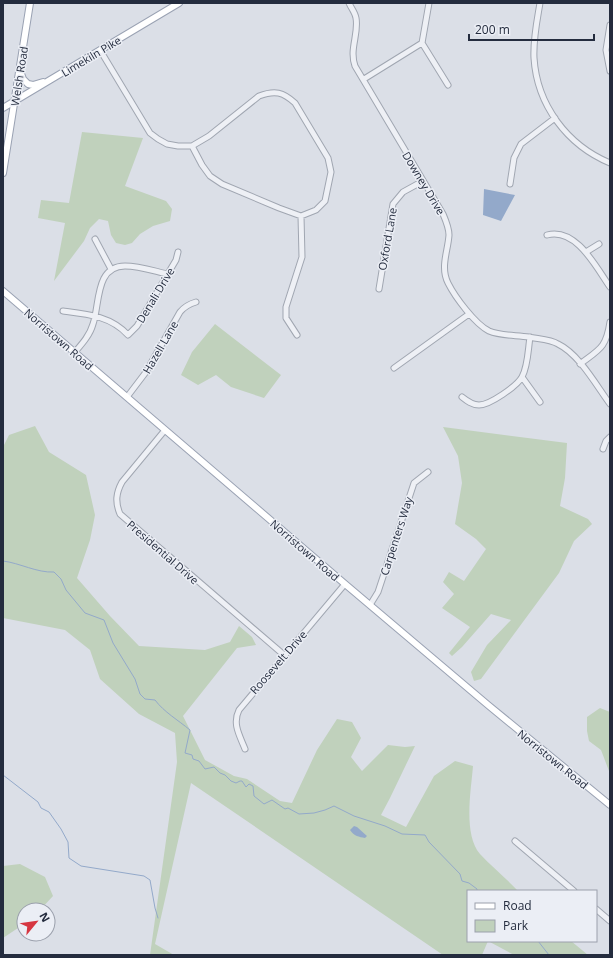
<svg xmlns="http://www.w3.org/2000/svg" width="613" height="958" font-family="'Open Sans',sans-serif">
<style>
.green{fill:#c0d1bc}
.water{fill:#93a9ca}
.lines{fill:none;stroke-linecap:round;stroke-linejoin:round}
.stream{stroke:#93a9ca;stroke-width:1}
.minor-casing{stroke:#a0a6b1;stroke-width:7}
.major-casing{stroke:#9aa2b3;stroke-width:8}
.minor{stroke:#eef0f5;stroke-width:5}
.major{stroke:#fff;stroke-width:6}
.labels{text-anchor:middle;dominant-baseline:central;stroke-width:3;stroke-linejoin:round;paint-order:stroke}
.street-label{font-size:11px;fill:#242c3e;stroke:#ebeef5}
</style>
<rect width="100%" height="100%" fill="#dbdfe7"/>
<!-- green -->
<path class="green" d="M82,132L143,138L125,186L166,201L172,209L170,221L153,226L140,234L132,243L125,245L116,243L111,235L108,221L99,219L90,228L84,241L54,281L65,223L38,218L41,200L69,203Z
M215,324L281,375L264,398L231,387L216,375L198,385L181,375L192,352Z
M35,426L49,452L86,475L95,515L90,540L77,578L110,616L139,646L205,650L230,642L239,626L252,637L256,645L237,648L183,716L205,760L234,776L247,779L280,801L292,803L317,750L337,719L352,722L361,738L351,757L362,771L388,745L405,747L415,746L390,798L381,815L406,827L434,776L455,761L473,766C471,791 463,834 480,854C492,867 506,878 518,891H468V941H488L482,955H443L191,783L155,944L174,955H150L177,762L175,733L139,714L100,679L90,650L65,630L3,618V447L9,435Z
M443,427L567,443L565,478L560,506L588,519L592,524L574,541L559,573L481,679L474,681L471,672L487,645L511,620L491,614L462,647L452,656L449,653L470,627L442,608L454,594L443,582L449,572L464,581L486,549L476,539L455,524L462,483L458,456Z
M600,708L610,712L609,771L601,750L589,741L587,731V717Z
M20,864L45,877L53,896L40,910H24V924L3,938V866Z
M488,941H571L588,955H514Z"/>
<!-- water -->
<path class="water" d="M484,189L515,195L501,221L483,215Z
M354,826L357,827L367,836L365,838C359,837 354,836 350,830Z"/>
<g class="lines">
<!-- stream -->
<path class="stream" d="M3,561C20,563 37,573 54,572L61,579L66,590L85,613L104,620L113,643L135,679L140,694L145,699L155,700C164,712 178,720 190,730L185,753L192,755L193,759L199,761L205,769L214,767L220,773L225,775L231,781L236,783L240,781H242L246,787L249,784L253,786L254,796L264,804L272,800L285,809L288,808L299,814L314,813L325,810L334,806L354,816L385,826L402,834L425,835L429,842L460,874L462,881L469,883L477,889V891
M3,775L38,802L41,808L49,812L61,829L68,842L69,858L81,866L144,876L150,880L155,908L158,918
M538,941L549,955"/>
<!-- minor casing -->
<g class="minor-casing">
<path id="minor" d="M349,3C351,8 355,12 356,18C359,34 349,49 355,66L443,214C446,221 449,228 449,235C448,251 440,267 448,283C455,297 475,324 489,331C501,336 516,335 529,337C538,339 550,339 558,344C579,354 596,385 610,404
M540,3C537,21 533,39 534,58C537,105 567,145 610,163
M610,25L606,50L610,71
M422,43L448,85
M100,50L150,133L158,139L167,144L178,146H192L209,136L259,96C275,90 283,92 295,103L328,158L331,172L325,201L316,210L301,216L279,208L222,184L210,176L202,165L192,146
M364,79L422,43L429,3
M510,184L514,158L521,144L555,118
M547,235C576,227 596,267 610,287
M95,239L111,269
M586,252L599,244
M379,289L393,204L403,192L423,181
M63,311C87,314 111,316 128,335L137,326L176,260L178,252
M297,335L286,318V307L302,257L301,216
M75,352C82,344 90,335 93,324C100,304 95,266 125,266C139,266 154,271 168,274
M580,364C600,349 606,348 610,322
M394,368L469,314
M522,377L540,402
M127,397L146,372L180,312C185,306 189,304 196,302
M462,397C467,401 472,405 479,405C490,405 517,386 522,377C528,366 528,350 530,337
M165,430L122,482C116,493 115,502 120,514L284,655
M603,449L606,441L610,437
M370,605L378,592L414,483L428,472
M245,749C240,736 232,724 239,710L345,584
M515,841L574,891
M596,909L610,921"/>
</g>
<!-- major casing -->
<g class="major-casing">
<path id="major" d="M20,71L23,79L28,84L33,85L43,82
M3,108L179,3
M3,173L30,3
M3,291L345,584L488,705L610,805"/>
</g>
<!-- minor -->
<use href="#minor" class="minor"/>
<!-- major -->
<use href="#major" class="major"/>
</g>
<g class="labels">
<!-- street labels -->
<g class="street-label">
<text transform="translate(91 56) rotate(-31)">Limekiln Pike</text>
<text transform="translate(19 76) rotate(-81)">Welsh Road</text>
<text transform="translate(424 183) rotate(59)">Downey Drive</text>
<text transform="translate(387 239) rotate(-80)">Oxford Lane</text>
<text transform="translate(155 295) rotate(-59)">Denali Drive</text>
<text transform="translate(59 339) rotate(41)">Norristown Road</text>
<text transform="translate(160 347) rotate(-60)">Hazell Lane</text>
<text transform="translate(396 536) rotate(-72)">Carpenters Way</text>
<text transform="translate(305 550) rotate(41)">Norristown Road</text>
<text transform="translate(163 552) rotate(41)">Presidential Drive</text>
<text transform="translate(278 662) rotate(-49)">Roosevelt Drive</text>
<text transform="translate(553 759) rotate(39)">Norristown Road</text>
</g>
</g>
<!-- border -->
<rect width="613" height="958" fill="none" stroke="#242c3e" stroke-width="8"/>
<!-- legend -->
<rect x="467" y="890" width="130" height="52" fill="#ebeef5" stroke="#9ba0ac"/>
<rect x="475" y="903" width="20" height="6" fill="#ffffff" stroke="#9ba0ac"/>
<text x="503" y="910" font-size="12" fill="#242c3e">Road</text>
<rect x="475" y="920" width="20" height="12" fill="#c0d1bc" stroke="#9ba0ac"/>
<text x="503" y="930" font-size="12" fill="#242c3e">Park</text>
<!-- north arrow -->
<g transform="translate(36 922) rotate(61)"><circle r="19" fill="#ebeef5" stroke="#9ba0ac"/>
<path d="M0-3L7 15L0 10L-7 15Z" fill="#d63641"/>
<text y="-6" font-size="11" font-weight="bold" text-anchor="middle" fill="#242c3e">N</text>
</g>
<!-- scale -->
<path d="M469 34v6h125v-6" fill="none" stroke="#242c3e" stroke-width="2"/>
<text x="475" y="34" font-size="12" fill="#242c3e" stroke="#ebeef5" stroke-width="3" paint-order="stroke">200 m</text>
</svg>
